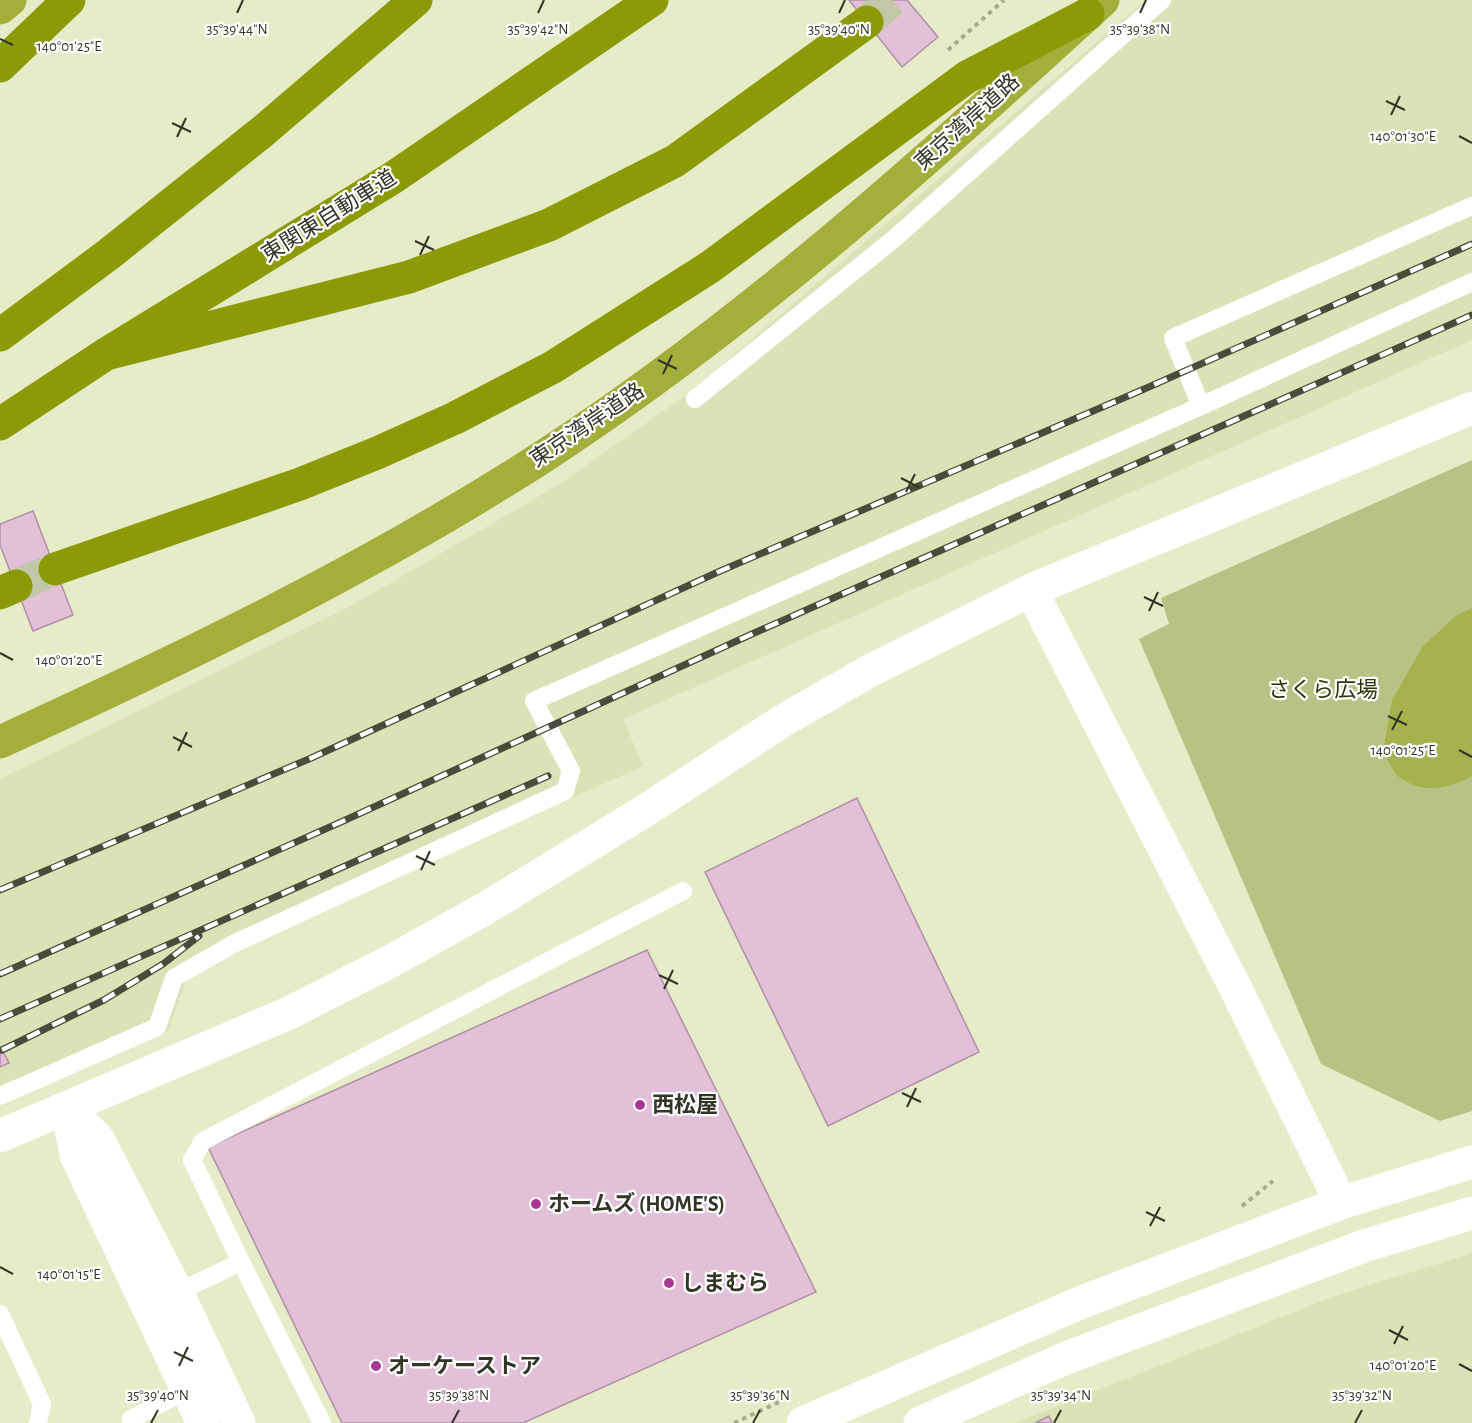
<svg xmlns="http://www.w3.org/2000/svg" width="1472" height="1423" font-family="'Alegreya Sans','Noto Sans JP',sans-serif">
<style>
.built{fill:#dbe2b6}
.green{fill:#b8c284}
.water{fill:#a5b24d}
.building{fill:#e1c0d8;stroke:#af90a6;stroke-width:1.5}
.lines{fill:none;stroke-linecap:round;stroke-linejoin:round}
.motorway-tunnel{stroke:#c1c8a7;stroke-width:33;stroke-dasharray:33 16;stroke-linecap:butt}
.path{stroke:#a5ab8e;stroke-width:4;stroke-dasharray:4.5 4.5;stroke-linecap:butt}
.service{stroke:#fff;stroke-width:18}
.tertiary{stroke:#fff;stroke-width:33}
.trunk{stroke:#a4ae3a;stroke-width:33}
.motorway{stroke:#8d9a08;stroke-width:33}
.rail-casing{stroke:#484c3a;stroke-width:7}
.rail{stroke:#fff;stroke-width:4.5;stroke-dasharray:14;stroke-linecap:butt}
.ticks{fill:none;stroke:#333627;stroke-width:2}
.poi-dot{fill:#a93894;stroke:#fff;stroke-width:2}
.labels{text-anchor:middle;dominant-baseline:central;stroke-width:4.5;stroke-linejoin:round;paint-order:stroke}
.street-label{font-size:22px;fill:#333627;stroke:#fff}
.park-label{font-size:22px;fill:#2f3409;stroke:#fff}
.poi-label{font-size:22px;font-weight:bold;fill:#333627;stroke:#fff;text-anchor:start}
.ticks-label{font-size:15px;text-anchor:middle;fill:#333627;stroke:#fff;stroke-width:4.5;stroke-linejoin:round;paint-order:stroke}
</style>
<rect width="100%" height="100%" fill="#e5ecc7"/>
<!-- built -->
<path class="built" d="M1146,0H1472V340L623,719L643,766L243,947L186,981L168,1031L0,1106V779L351,606L560,484L693,390Z
M1472,1253V1423H1015L1329,1298Z"/>
<!-- green -->
<path class="green" d="M1472,460V1111L1440,1121L1321,1064L1139,639L1169,624L1161,598Z"/>
<!-- water -->
<path class="water" d="M1472,608V776C1447,789 1424,795 1399,777C1393,772 1388,760 1383,752L1392,700L1423,646L1457,615Z"/>
<!-- building -->
<path class="building" d="M849,0H907L938,37L902,67Z
M33,511L73,615L33,631L0,545V524Z
M857,798L979,1052L828,1126L705,872Z
M647,950L816,1292L523,1423H342L208,1147Z
M0,1046L9,1063L0,1067Z
M1049,1416L1052,1423H1035Z"/>
<g class="lines">
<!-- motorway-tunnel -->
<path class="motorway-tunnel" d="M867,22L892,0
M16,586L55,569"/>
<!-- path -->
<path class="path" d="M948,50L1004,0
M1242,1206L1273,1181
M734,1423L779,1402"/>
<!-- service -->
<path class="service" d="M695,399L895,238L1162,0
M1201,406L1472,282
M0,1096L157,1027L174,978L233,944L565,791L571,771L534,701L1201,406L1173,338L1472,206
M241,1262L192,1160L203,1141L683,891
M172,1295L241,1262L322,1423
M0,1314L42,1404L38,1423
M131,1419L187,1390"/>
<!-- tertiary -->
<path class="tertiary" d="M1031,590L1234,985L1341,1203
M67,1108L98,1139L177,1292L239,1423
M67,1108L76,1155L203,1423
M0,1136L289,1013L391,961L486,908L643,812L784,720L873,669L1031,590L1472,408
M803,1423L1082,1302L1341,1203L1472,1162
M920,1423L1066,1358L1364,1246L1472,1213"/>
<!-- trunk -->
<path class="trunk" d="M0,8L10,0
M0,742C185,658 370,568 541,458C744,326 925,163 1103,0"/>
<!-- motorway -->
<path class="motorway" d="M0,66L69,0
M0,335L109,254L262,132L416,0
M106,354L409,277L549,225L675,161L867,22
M0,424L106,354L394,177L652,0
M55,569L300,484L377,453L455,418L553,367L710,267L967,77L1088,14
M0,593L16,586"/>
<!-- rail casing -->
<g class="rail-casing">
<path id="rail" d="M0,890L309,759L718,572L1142,390L1472,244
M0,974L341,822L752,634L1472,315
M0,1019L548,776
M2,1050L104,1000L163,964L199,936"/>
</g>
<!-- rail -->
<use href="#rail" class="rail"/>
</g>
<!-- ticks -->
<path class="ticks" d="M237,13L243,0M538,13L544,0M839,13L845,0M1140,13L1146,0M0,39L13,45M1386,101L1405,110M1391,115L1400,96M172,123L191,132M1459,136L1472,143M177,137L186,118M415,241L434,250M420,255L429,236M658,360L677,369M663,374L672,355M901,478L920,488M906,492L915,474M1144,597L1163,606M1149,611L1158,592M0,653L13,660M1388,716L1407,725M1392,730L1402,711M173,737L192,747M1459,750L1472,757M178,751L187,732M416,856L435,865M421,870L430,851M659,975L678,984M664,989L673,970M902,1093L921,1102M907,1107L916,1088M1146,1212L1165,1221M1150,1226L1160,1207M0,1267L13,1274M1389,1330L1408,1340M1394,1344L1403,1326M174,1352L193,1361M1459,1364L1472,1371M179,1366L188,1347M151,1423L158,1410M452,1423L459,1410M753,1423L760,1410M1054,1423L1061,1410M1355,1423L1362,1410"/>
<!-- markers -->
<g class="poi-dot">
<circle cx="640" cy="1105" r="6"/>
<circle cx="536" cy="1204" r="6"/>
<circle cx="669" cy="1283" r="6"/>
<circle cx="376" cy="1366" r="6"/>
</g>
<g class="labels">
<!-- street labels -->
<g class="street-label">
<text transform="translate(967 122) rotate(-42)">東京湾岸道路</text>
<text transform="translate(329 216) rotate(-32)">東関東自動車道</text>
<text transform="translate(587 425) rotate(-34)">東京湾岸道路</text>
</g>
<!-- park labels -->
<g class="park-label">
<text x="1323" y="690">さくら広場</text>
</g>
<!-- poi labels -->
<g class="poi-label">
<text x="652" y="1105">西松屋</text>
<text x="548" y="1204">ホームズ (HOME'S)</text>
<text x="681" y="1283">しまむら</text>
<text x="388" y="1366">オーケーストア</text>
</g>
</g>
<g class="ticks-label">
<text x="237" y="34">35°39'44"N</text>
<text x="538" y="34">35°39'42"N</text>
<text x="839" y="34">35°39'40"N</text>
<text x="1140" y="34">35°39'38"N</text>
<text x="69" y="51">140°01'25"E</text>
<text x="1403" y="141">140°01'30"E</text>
<text x="69" y="665">140°01'20"E</text>
<text x="1403" y="755">140°01'25"E</text>
<text x="69" y="1279">140°01'15"E</text>
<text x="1403" y="1370">140°01'20"E</text>
<text x="158" y="1400">35°39'40"N</text>
<text x="459" y="1400">35°39'38"N</text>
<text x="760" y="1400">35°39'36"N</text>
<text x="1061" y="1400">35°39'34"N</text>
<text x="1362" y="1400">35°39'32"N</text>
</g>
</svg>
